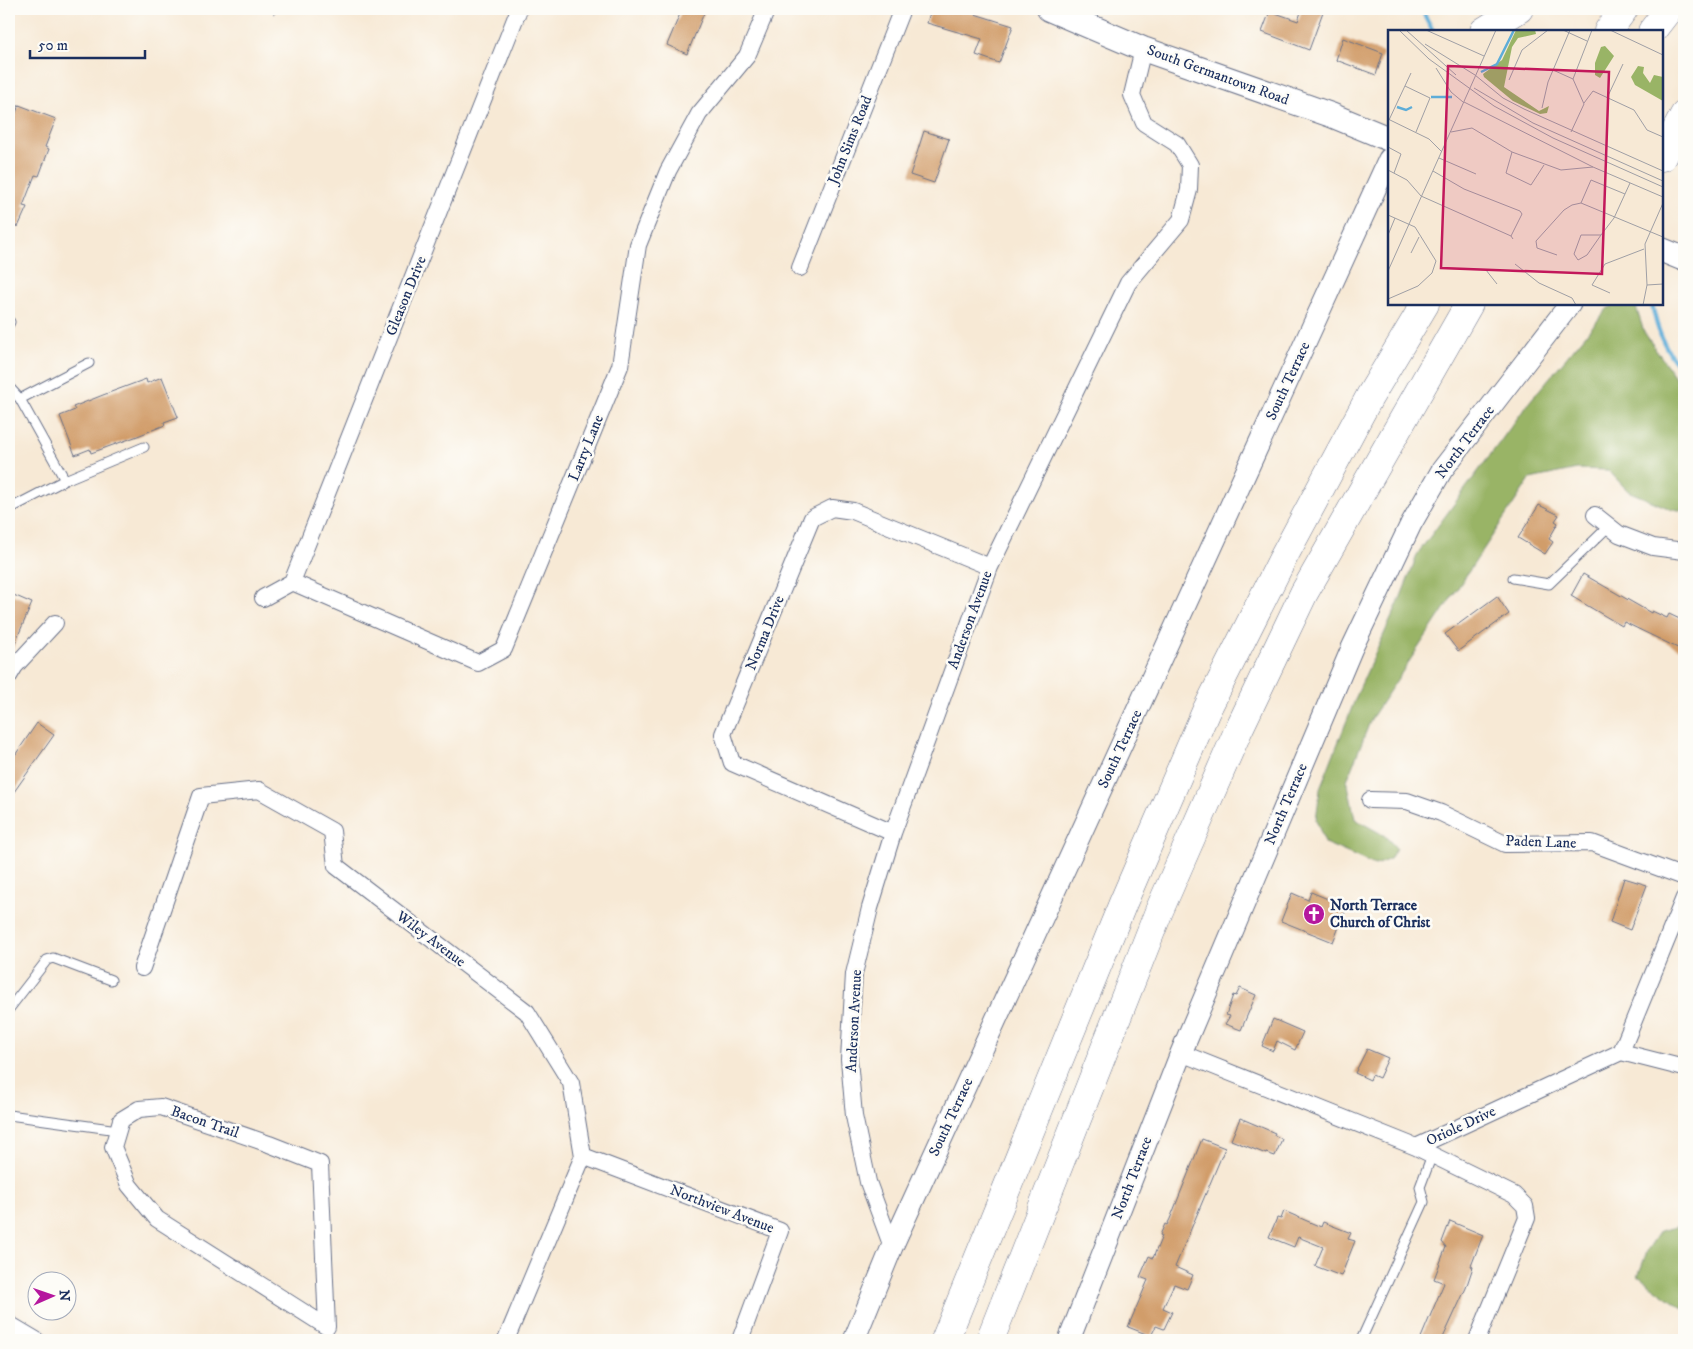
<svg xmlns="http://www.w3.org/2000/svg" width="1693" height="1349" font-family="'IM FELL DW Pica',serif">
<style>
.forest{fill:#99b466;stroke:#5a7262}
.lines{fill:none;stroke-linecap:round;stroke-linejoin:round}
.stream{stroke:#5eadd8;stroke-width:4.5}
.building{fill:#d19d6a}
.service-casing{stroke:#687088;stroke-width:11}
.minor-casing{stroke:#687088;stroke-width:18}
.tertiary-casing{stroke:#687088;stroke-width:23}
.secondary-casing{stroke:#687088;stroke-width:26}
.motorway-casing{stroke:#687088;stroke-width:29}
.path{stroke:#687088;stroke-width:2.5;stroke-dasharray:1 4;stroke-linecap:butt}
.service{stroke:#fff;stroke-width:9}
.minor{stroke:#fff;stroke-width:16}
.tertiary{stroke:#fff;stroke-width:21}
.secondary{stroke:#fff;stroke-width:24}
.motorway{stroke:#fff;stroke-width:28}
.labels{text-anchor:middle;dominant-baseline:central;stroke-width:5;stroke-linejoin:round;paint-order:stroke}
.street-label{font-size:15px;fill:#1b2f5e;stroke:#fdfcf7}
.poi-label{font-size:15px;font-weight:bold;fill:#1b2f5e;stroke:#fdfcf7;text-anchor:start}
.inset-river{fill:none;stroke:#5eadd8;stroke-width:2.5}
.inset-road{fill:none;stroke:#9f9fa5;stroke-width:1}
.view{fill:#c2185b;fill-opacity:0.15;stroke:#c2185b;stroke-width:2.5}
.inset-edge{fill:none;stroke:#1b2f5e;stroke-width:2.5}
</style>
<rect width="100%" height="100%" fill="#fdfcf7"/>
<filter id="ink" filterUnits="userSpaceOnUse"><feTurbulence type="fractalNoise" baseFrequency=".02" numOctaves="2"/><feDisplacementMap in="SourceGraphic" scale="10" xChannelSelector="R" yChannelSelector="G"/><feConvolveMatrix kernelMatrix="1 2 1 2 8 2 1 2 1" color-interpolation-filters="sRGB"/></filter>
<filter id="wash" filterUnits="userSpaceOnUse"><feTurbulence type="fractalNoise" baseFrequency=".0096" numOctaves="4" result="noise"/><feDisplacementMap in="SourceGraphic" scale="20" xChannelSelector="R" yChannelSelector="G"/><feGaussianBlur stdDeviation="1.12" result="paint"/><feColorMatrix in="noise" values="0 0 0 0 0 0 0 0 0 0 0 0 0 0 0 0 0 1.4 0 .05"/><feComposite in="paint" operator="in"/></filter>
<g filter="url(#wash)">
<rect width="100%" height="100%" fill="#f7e9d5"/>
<!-- forest -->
<path class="forest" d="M1620,304H1635L1644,332L1684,390V511L1668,508L1628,491L1608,470L1577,469L1530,479L1371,719L1347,780L1355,819L1385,836L1396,848L1390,859L1375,865L1325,843L1316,820L1320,789L1360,687L1400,599L1418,553L1530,401L1608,308Z
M1684,1225V1309L1638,1276L1648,1249L1660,1231Z"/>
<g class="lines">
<!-- stream -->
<path class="stream" d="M1424,9L1423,12L1433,31
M1652,304C1657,331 1665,351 1684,372"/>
</g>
<g id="blocks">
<!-- building -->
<path class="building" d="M682,9H693L704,13L687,54L667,45Z
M931,9H959L1013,26L999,63L976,55L982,39L927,23Z
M1302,9H1324L1309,50L1262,32L1270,11L1298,21Z
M1343,38L1383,53L1376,75L1336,60Z
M19,105L56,119L45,147L49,149L39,176L35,175L23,206L27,207L18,227L9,223V131Z
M924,131L949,139L934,183L910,175Z
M162,377L178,417L164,422L165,425L135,437L91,453L90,449L75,455L60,416L75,410L73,407L103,395L146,379L147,383Z
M1539,505L1559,515L1555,521L1558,523L1549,539L1553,542L1545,554L1518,538Z
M1583,574L1651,613L1652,611L1667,618L1669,614L1684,621V651L1624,622L1622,626L1571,596Z
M9,593L32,603L9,657Z
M1497,596L1509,614L1458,651L1445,634Z
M37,723L54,735L9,799V764Z
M1624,878L1647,885L1630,930L1610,922Z
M1311,892L1347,907L1333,942L1281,921L1292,893L1308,900Z
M1240,988L1256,995L1241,1030L1225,1024L1230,1016L1226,1015L1233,995L1236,996Z
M1273,1019L1303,1032L1295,1050L1277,1041L1273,1051L1262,1046Z
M1367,1049L1388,1058L1379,1078L1372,1075L1370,1080L1355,1073Z
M1240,1118L1275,1133L1274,1135L1282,1139L1275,1156L1266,1153V1154L1231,1140Z
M1202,1139L1225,1148L1175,1267L1193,1275L1187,1289L1174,1284L1163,1308L1172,1312L1164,1329L1156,1326L1151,1336L1128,1327L1148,1280L1140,1277L1149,1256L1153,1258L1162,1236L1160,1235L1165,1224L1167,1225L1170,1219Z
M1284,1211L1321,1227L1323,1222L1351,1233L1348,1239L1355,1241L1341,1276L1315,1266L1323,1247L1298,1237L1294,1247L1269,1237L1277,1218L1281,1219Z
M1450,1221L1483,1235L1471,1266L1473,1267L1466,1288L1442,1340H1420L1444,1283L1434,1279L1446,1247L1442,1242Z"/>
</g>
</g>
<g filter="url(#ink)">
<use href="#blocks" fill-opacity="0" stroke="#687088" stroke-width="1"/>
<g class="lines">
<!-- service casing -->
<g class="service-casing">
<path id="service" d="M9,324L10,322
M9,387L20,399L65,480
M20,399L89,363
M9,509L65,480L144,447
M1513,578L1549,584L1608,527
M9,1009L47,960L53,958L111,980
M9,1115L118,1130
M1361,1340L1424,1202L1420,1187L1432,1155"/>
</g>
<!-- minor casing -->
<g class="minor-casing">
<path id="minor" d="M800,268L902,9
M1595,515L1619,534L1653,547L1684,551
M292,582L519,9
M263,598L292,582L478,663L504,649L620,366L638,245L668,171L699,114L747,56L767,9
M9,676L15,666L55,623
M1370,800L1407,801L1441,813L1505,844L1592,843L1684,877
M893,833L732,763L723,734L812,518L832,508L853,511L990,567
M142,968L201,796L259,790L332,831L336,866L527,1012L571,1083L583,1156L506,1340
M1621,1052L1684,898
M1181,1053L1416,1147L1621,1052L1684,1068
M161,1107L269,1144L320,1164L327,1327L157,1219L129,1185L113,1147L121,1120L139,1109Z
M1416,1147L1514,1195L1525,1206L1527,1218L1477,1340
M583,1156L780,1231L740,1340
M892,1247L868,1182L854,1116L849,1059L854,974L870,908L893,833L990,567L1128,283L1181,220L1189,190L1190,165L1177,144L1144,123L1132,95L1143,49
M9,1324L36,1340"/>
</g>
<!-- tertiary casing -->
<g class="tertiary-casing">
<path id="tertiary" d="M854,1340L892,1247L1389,159
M1069,1340L1181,1053L1352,648L1411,524L1442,470L1570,304"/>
</g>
<!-- secondary casing -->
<g class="secondary-casing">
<path id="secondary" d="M1049,9L1143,49L1331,115L1389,139
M1662,250L1684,259"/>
</g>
<!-- motorway casing -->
<g class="motorway-casing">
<path id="motorway" d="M1484,31L1519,9
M1608,31L1624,9
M1652,31L1669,9
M1662,157L1684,115
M945,1340L1123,903L1206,711L1282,560L1370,396L1425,304
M990,1340L1159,911L1238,731L1304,593L1469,304"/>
</g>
<!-- path -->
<path class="path" d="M271,9L276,15"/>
<!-- service -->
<use href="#service" class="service"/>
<!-- minor -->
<use href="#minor" class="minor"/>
<!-- tertiary -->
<use href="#tertiary" class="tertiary"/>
<!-- secondary -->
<use href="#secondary" class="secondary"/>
<!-- motorway -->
<use href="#motorway" class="motorway"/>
</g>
</g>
<!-- icons -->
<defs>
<g id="church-disc" transform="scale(1.125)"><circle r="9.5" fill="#b5179e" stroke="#fdfcf7"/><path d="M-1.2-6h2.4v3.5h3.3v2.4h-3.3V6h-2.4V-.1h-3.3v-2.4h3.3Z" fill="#fff"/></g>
</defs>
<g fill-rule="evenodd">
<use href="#church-disc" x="1314" y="914"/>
</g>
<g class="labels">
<!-- street labels -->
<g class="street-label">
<text transform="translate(1218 75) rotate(20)">South Germantown Road</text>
<text transform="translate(850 140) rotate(-68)">John Sims Road</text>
<text transform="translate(406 296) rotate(-68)">Gleason Drive</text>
<text transform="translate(1288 381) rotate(-65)">South Terrace</text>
<text transform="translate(1465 442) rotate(-53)">North Terrace</text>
<text transform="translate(586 448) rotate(-68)">Larry Lane</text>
<text transform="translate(970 620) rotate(-70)">Anderson Avenue</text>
<text transform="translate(765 633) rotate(-68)">Norma Drive</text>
<text transform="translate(1120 749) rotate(-65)">South Terrace</text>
<text transform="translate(1286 804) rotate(-67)">North Terrace</text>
<text transform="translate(1541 842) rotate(2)">Paden Lane</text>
<text transform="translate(431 939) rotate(37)">Wiley Avenue</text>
<text transform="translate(854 1021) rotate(-87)">Anderson Avenue</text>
<text transform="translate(951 1117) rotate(-65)">South Terrace</text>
<text transform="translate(205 1122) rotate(19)">Bacon Trail</text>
<text transform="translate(1461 1126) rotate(-25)">Oriole Drive</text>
<text transform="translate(1132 1178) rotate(-69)">North Terrace</text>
<text transform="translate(722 1209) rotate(21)">Northview Avenue</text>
</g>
<!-- poi labels -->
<g class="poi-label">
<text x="1330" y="905">North Terrace<tspan x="1330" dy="17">Church of Christ</tspan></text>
</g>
</g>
<!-- overview -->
<g transform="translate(1388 30)">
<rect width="275" height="275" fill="#f7e9d5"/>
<path d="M128,0H147L148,4L130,8L124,17L116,57L151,81L161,76L159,83L152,84L125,71L96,47L95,44L114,30ZM217,16L226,26L212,48L207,45V33L213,17ZM250,36L256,37L255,43L262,53L266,45L275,47V71L247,55L243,47Z" fill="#99b466"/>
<path class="inset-river" d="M93,42L109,34L126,0M43,67H64M9,77L18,80L24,77"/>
<path class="inset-road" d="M11,0L41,29L106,76L165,108L275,157M18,0L68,45M38,0L96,26M175,0L199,11M222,0L275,25M37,14L87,45M48,38L63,62L75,72M165,40L185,49M87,45L115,68L136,79L275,141M121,50L134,20L160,0M17,56L42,68L28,102M86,58L145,93L275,151M219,68L235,34M76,72L205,137L275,167M196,73L205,61L246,80L259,100L275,107M154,78L160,52L182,0M0,89L41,109L54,122M1,90L23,43M63,102L84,98L124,122L173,140L205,137M183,102L196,74L185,49L204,0M0,117L13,124L6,143M124,122L118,143L143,155L156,135M51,128L88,144M0,140L19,150L33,166L123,206M45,141L76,159L132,181L134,184L123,206L125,209M193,173L203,150L237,164M0,185L27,197L48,231L44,243L30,256L0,269M0,205L7,188M193,205H213L199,225L190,230L186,224ZM213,205L226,188L242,153M23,223L31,207M169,225L149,218L148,211L176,180L184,175L193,173L275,207M127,234L151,253L184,268L188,275M98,240L109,254M0,241L108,0M259,255L275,254M222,263L204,255L217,234L256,219M255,275L259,255L257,214L275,173"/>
<path class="view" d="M60,36L221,42L214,244L53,238Z"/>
<rect width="275" height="275" class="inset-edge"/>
</g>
<!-- margin -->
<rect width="1693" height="1349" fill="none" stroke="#fdfcf7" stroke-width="30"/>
<!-- north arrow -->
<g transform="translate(52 1296) rotate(88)"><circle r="24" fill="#fdfcf7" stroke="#a3aaba"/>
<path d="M0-4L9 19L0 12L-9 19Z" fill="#b5179e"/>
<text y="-8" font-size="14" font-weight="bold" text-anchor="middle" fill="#1b2f5e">N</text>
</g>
<!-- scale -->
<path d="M30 50v8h115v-8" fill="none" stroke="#1b2f5e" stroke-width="2.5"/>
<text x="38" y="50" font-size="15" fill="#1b2f5e" stroke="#fdfcf7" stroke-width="4" paint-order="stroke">50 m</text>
</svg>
